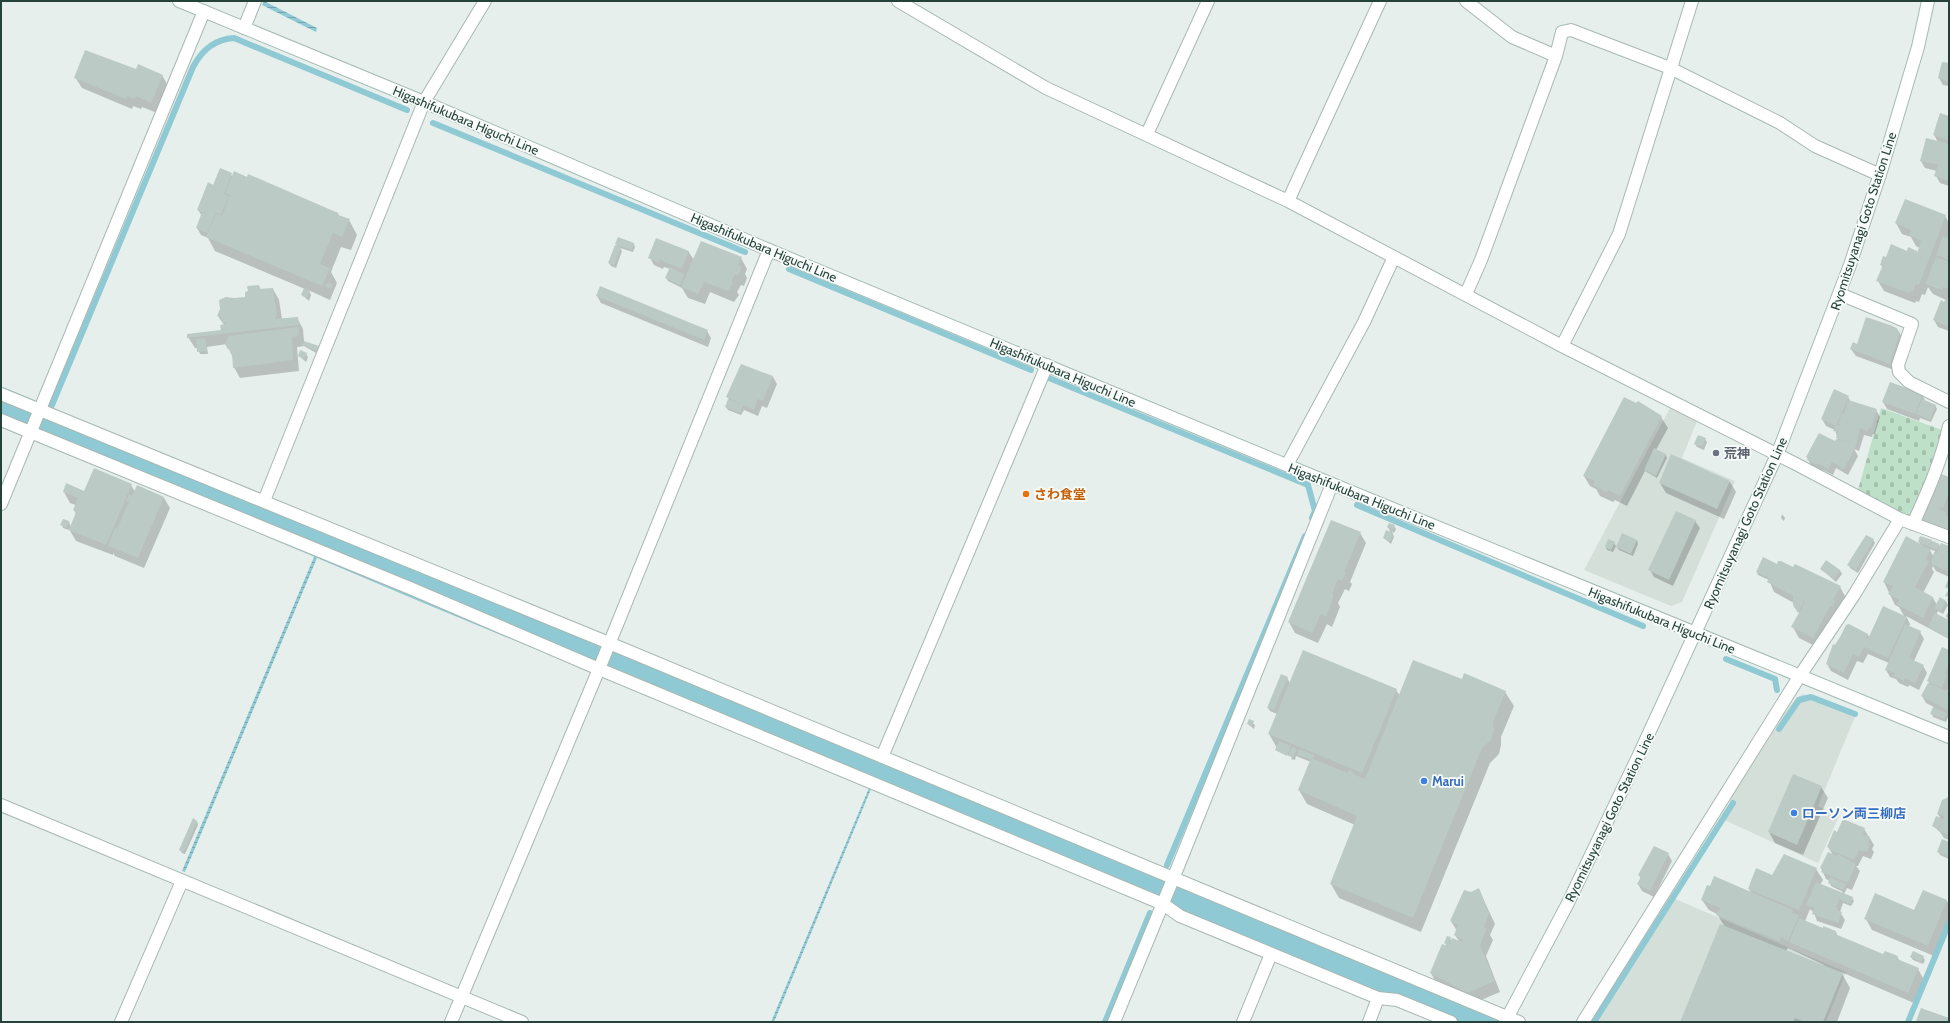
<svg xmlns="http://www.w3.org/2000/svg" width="1950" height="1023" font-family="Cabin,'Noto Sans JP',sans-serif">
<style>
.built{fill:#d4dfda}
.cemetery{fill:url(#cemetery-stones)}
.water{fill:url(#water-rules)}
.shadow{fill:#0003;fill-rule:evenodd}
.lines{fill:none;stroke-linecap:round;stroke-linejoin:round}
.stream{stroke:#8ec9d4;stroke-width:6}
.river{stroke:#8ec9d4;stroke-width:35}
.building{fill:#bbcac4}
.street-casing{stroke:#a8b8b2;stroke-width:14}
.secondary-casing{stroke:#a4bbb3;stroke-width:14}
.street{stroke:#fff;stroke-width:12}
.secondary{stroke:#fff;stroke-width:12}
.worship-dot{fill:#6b7280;stroke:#f7fbf9;stroke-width:1.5}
.food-dot{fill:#e8710a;stroke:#f7fbf9;stroke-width:1.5}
.shop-dot{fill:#3f7fe0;stroke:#f7fbf9;stroke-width:1.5}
.labels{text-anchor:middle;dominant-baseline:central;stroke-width:3.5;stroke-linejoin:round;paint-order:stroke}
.street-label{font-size:13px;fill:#24423a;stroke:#f7fbf9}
.worship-label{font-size:13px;font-weight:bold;fill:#5b616d;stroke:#f7fbf9;text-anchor:start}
.food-label{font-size:13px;font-weight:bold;fill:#c56008;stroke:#f7fbf9;text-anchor:start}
.shop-label{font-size:13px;font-weight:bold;fill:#366cbe;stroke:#f7fbf9;text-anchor:start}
</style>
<defs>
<pattern id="cemetery-stones" width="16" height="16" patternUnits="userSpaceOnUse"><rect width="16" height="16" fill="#bfe0c8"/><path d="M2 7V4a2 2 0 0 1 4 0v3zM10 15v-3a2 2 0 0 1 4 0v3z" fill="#a4c1ad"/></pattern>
<pattern id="water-rules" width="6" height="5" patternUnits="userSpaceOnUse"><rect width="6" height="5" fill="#8ec9d4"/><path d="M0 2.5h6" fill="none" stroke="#74a5ad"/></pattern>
</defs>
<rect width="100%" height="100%" fill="#e6efeb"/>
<!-- built -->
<path class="built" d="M1670,408L1697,421L1682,458L1735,481L1682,602L1671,606L1584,570Z
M1803,694L1855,717L1818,806L1839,816L1818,863L1720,818L1731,802L1729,800L1785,713L1796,698Z
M1675,899L1846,972L1826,1022L1796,1021L1795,1022H1596Z"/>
<!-- cemetery -->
<path class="cemetery" d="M1881,408L1945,431L1922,494L1910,519L1858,490Z"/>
<!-- water -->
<path class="water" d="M264,1L317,28L316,32L262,5Z
M314,557L317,558L185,872L182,871Z
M869,788L871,789L774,1022H771Z"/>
<!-- shadow -->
<path class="shadow" d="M1949,64V86L1943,85L1939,78Z
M136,71L162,75L168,86L157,113L142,107L141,109L133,106L132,109L82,88L75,77Z
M1940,115L1949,117V186L1940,183L1936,176L1937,171L1925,168L1921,161L1938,142L1934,135Z
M220,170L233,176L338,213L339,216L349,220L357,235L351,250L341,247L331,272L337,283L330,300L308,290L311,295L309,301L302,295L305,289L215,251L208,238L201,235L197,228L202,216L198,210L214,186Z
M1945,216L1949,223V331L1938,327L1934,320L1946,300L1933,294L1928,287L1925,295L1922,294L1919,302L1916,301L1915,303L1884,291L1878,281L1883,268L1881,265L1887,258L1908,253L1918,254L1920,248L1916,246L1911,237L1902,234L1896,223Z
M616,244H634L635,247L633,252L620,248L622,251L616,268L611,266L609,263L618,248Z
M688,251L694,260L741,258L747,269L745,274L747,278L744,286L741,285L737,292L739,295L734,302L710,292L705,304L688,298L682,288L668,281L666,278L670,269L664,267L663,269L654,265L650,258Z
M259,286L261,290L273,289L279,300L282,319L297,318L303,329L304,342L318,347L320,350L318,354L304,346L297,347L299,371L240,378L234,367L233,358L227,344L207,347L208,354H200L198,348H195L188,337L222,331L224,325L218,316L234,299L247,298Z
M597,296L707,331L711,338L708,347L601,303Z
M1892,326L1897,329L1904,340L1894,370L1856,356L1851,349Z
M306,354L308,357L306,362L299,356Z
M741,365L773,377L777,384L767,408L762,406L758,416L744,410L741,415L728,410L726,407L729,400L728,397Z
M1922,395L1926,402L1935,405L1937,409L1931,422L1920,418L1919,421L1887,409L1883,402Z
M1848,397L1851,402L1876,410L1880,417L1875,434H1873L1872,437L1864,435L1859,451L1854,449L1858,456L1848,475L1836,468L1833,475L1823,470L1821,472L1812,467L1807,457L1835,442L1838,439L1835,430L1826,426L1822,419Z
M1638,402L1661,417L1668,428L1656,450L1666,455L1667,458L1657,478L1645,471L1627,506L1615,500L1613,502L1600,496L1596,489L1590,486L1584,476Z
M1705,439L1707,442L1704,450L1697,447L1695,444Z
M1949,478V539L1928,531L1922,520Z
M1730,482L1736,492L1724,519L1666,493L1660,483Z
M131,485L135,492L164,498L170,508L144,568L115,556L113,553V555L76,541L69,529V530L63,528L62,525L64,520L69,522L71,527L76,514L74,510L76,505L70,503L64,492H85Z
M1782,514L1785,518L1784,521L1781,518Z
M1695,521L1700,528L1673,586L1654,577L1650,570Z
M1394,526L1396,529L1394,533L1392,531L1394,537L1391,544L1384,538L1391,533L1388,527Z
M1360,533L1366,543L1350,582L1352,584L1349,591L1345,589L1338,603L1340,607L1332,627L1327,624L1318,643L1295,633L1289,622Z
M1920,537L1939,544L1940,547H1949V577L1936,571L1933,566L1932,569L1934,572L1923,593L1933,598L1937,605L1946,601L1948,605L1943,614L1938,611L1936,615L1949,621L1946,616L1949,611V639L1906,616L1910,624L1909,627L1920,632L1924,639L1914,661L1923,666L1927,673L1919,690L1909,685L1908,687L1899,683L1896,679L1890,677L1886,670L1889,663L1868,654L1863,663L1857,661L1848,680L1831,671L1827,664L1835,646L1849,625L1868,635L1870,638L1904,616L1899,607L1895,605L1884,582L1906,538L1921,546L1919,542ZM1929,549L1935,551L1934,557Z
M1637,540L1638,544L1633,556L1619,550L1617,547Z
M1873,540L1875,543L1858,573L1850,568L1849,565Z
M1614,543L1616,546L1613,552L1607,550L1606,547Z
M1776,564L1840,587L1846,598L1819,648L1799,638L1793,627L1800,614L1794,603L1774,592L1769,580L1758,575L1757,572Z
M1821,569L1840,570L1842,574L1836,582Z
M1949,651V687L1947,692L1949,693V715L1946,722L1933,717L1932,713L1934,707L1926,703L1922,696L1931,686L1928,681Z
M1287,678L1290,683L1396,690L1400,696L1462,680L1505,692L1514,706L1501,737V745L1499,754L1490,763L1421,932L1339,898L1331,884L1355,825L1307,804L1299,790L1311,762L1296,756L1295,760L1291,759L1292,757L1276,750L1277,748L1269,734L1277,714L1270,711L1268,708Z
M1250,721L1255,725L1254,729L1248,724Z
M1821,787L1828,798L1803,855L1775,843L1769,832Z
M1949,798V840L1944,838L1940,832L1933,826L1941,819L1938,814Z
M197,821L198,825L185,854L182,853L180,850Z
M1864,829L1874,845L1872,849L1874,852L1871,859L1863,856L1858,866H1856L1860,871L1852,890L1847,888L1844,894L1852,898L1854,901L1851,906L1843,903L1840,912L1845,920L1841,929L1817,921L1814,913L1810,909L1805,921L1823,929L1824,927L1836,932L1838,937L1883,956L1897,957L1900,961L1918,969L1924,980L1914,1003L1841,972L1850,988L1837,1022H1681L1725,927L1717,914L1709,910L1702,900L1751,893L1749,889L1773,877L1816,869L1823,880L1820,885L1840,894L1841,896L1843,892L1831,886L1830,881L1826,879L1821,868L1833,855L1828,847L1838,833ZM1788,948L1824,965L1823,966L1786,951Z
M1949,843V859L1940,855L1938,851Z
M1668,854L1672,861L1654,897L1642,891L1638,884L1641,879L1639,875Z
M1479,890L1495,924L1490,935L1493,940L1486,956L1500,992L1474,1003L1437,984L1431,973L1447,946L1445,943L1450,938L1451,941H1459L1455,935L1457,931L1451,921L1471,893Z
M1947,901L1949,905V920L1934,956L1872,930L1866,919L1915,911Z
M1911,957H1923L1925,960L1923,964L1913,960Z
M1949,1019V1022L1917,1021Z"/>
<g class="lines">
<!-- stream -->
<path class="stream" d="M433,123L745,252
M789,269L1031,370
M1049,378L1308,485L1315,511L1312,518
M43,423L52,405L193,67C202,50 215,39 234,38L407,110
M1357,505L1643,626
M1726,659L1775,679L1777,690
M1779,729L1799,700L1811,697L1855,714
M1167,865L1305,536
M1105,1022L1150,913
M1594,1022L1733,803
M1908,1022L1949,923"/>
<!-- river -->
<path class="river" d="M1,405L428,586L1488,1022"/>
</g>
<!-- building -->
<path class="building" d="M85,50L136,69L138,64L163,75L151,103L136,96L135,99L127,96L126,99L74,78Z
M1942,62L1949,63V82L1938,78Z
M1940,113L1949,116V140L1933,135Z
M1926,138L1949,144V181L1934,176L1938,165L1920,161Z
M220,168L232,173L224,194L229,196L221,215L214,212L216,213L207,233L196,228L202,212L197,210L208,182L213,185Z
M234,171L247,177L248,174L338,213V215L350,219L342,237L333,233L320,264L330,268L322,286L206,237L216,214L222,216L230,195L225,193Z
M1905,199L1946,215L1919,285L1916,284L1913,292L1910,291L1909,293L1876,281L1883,265H1880L1883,256L1886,257L1891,244L1907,251L1908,247L1917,251V253L1921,241L1909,235L1911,230L1895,223Z
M1949,233V260L1936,255L1943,236L1947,238Z
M618,237L634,243L632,250L615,244Z
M656,238L689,251L682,269L660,260L659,263L648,258Z
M701,241L742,257L738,265L742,267L738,276L735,274L731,282L733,283L728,291L704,282L698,294L681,287Z
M615,245L621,247L614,265L608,263Z
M1936,257L1949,262V289L1943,287L1942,290L1925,284Z
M670,267L684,274L680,285L665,278Z
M328,282L333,284L331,289L325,286Z
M259,285L260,289L273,288L277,313L275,319L298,317L299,325L187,338V334L221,330L220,325L226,324V322L223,323L221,317L217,316L220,309L219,300L226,297L234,298L245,297V292L248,291L247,286Z
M600,286L708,330L704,340L596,296Z
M304,288L310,291L307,298L301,295Z
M1946,299L1949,300V327L1933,320L1941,300L1944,302Z
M1866,317L1893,326L1891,329L1894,327L1897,328V331L1900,332L1890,364L1850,349L1853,342L1857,344Z
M299,327L298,336L292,337L293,360L233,368L232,352L227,348L225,344L229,336Z
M205,338L207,351L197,352L196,339Z
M304,341L319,346L317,351L302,345Z
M300,350L307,353L304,359L298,356Z
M741,364L773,376L763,401L758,399L754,410L726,397Z
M1890,382L1923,394L1915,414L1882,402Z
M1834,389L1849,396L1836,426L1821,419Z
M1624,397L1636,403L1638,401L1662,416L1620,496L1608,490L1606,492L1593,485L1595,481L1583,476Z
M728,399L743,405L740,413L725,407Z
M1922,399L1936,405L1930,420L1916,414Z
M1848,400L1877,409L1871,428L1869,427L1868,431L1860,428L1855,449L1844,469L1832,462L1828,469L1818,463L1817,465L1807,460L1808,458L1806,457L1819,433L1835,441L1836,439L1847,442L1836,438L1839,428L1837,432L1833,431L1835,426L1840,425L1838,424L1842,413L1844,414Z
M1698,435L1706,438L1702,447L1694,444Z
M1654,448L1666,454L1656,476L1644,470Z
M1671,454L1730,481L1717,509L1659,483Z
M94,468L132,484L106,545L69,530L76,512L73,510L78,498L63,492L66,483L84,491Z
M1941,474L1949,477V493L1943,508L1940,507L1939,509L1946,512V516L1949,517V531L1921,520L1938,477L1940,478Z
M137,485L164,497L138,558L108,546L115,528L117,529L129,502L126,501L129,494L132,496Z
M1676,511L1696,520L1669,580L1648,570Z
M63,519L69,521L67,528L60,525Z
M1331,520L1361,532L1344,572L1346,573L1342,581L1338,579L1332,594L1334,595L1326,617L1321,614L1312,633L1288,622Z
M1389,523L1395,525L1392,530L1387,527Z
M1386,530L1393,533L1390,542L1383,538Z
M1622,533L1637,540L1631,554L1616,547Z
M1866,535L1874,539L1856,570L1847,565Z
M1906,536L1931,550L1925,559L1929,561L1915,587L1933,597L1923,618L1896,604L1899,600L1888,594L1893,586L1883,582Z
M1920,536L1932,540L1930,546L1933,541L1939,544L1937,550L1918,542Z
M1608,539L1615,542L1611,550L1605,547Z
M1941,543L1949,546V572L1931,564L1934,552L1937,553Z
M1763,557L1777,564L1778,561H1781L1793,567L1795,564L1841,586L1833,600L1835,602L1832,606H1830L1813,638L1791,627L1805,602L1767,582L1769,578L1756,572Z
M1826,560L1840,570L1834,579L1820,569Z
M1949,578V601L1947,600L1949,597L1945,596L1949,589L1945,587Z
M1793,596L1804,602L1798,613L1793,605Z
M1940,597L1946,601L1941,611L1934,608Z
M1883,606L1907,617L1888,658L1864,647L1859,657L1853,654L1844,673L1826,664L1833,644L1835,645L1840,637L1846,625L1849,624L1868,634L1866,638L1868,639Z
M1935,613L1949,620V638L1928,627Z
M1905,624L1921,631L1909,658L1924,665L1915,683L1905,678L1904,681L1893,676L1895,673L1885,670Z
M1942,647L1949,650V664L1945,674L1947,675L1942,688L1927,681Z
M1303,650L1397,689L1362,773L1268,734Z
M1413,660L1462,679L1464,673L1506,691L1493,722L1494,730L1491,740L1482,748L1413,918L1330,884L1357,816L1298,790L1311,758L1348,773L1349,770L1353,772V774L1365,779Z
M1281,674L1288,677L1274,710L1267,708Z
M1928,683L1949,692V711L1921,696Z
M1933,707L1947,713L1944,719L1930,714Z
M1249,719L1254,721L1252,726L1247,724Z
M1279,741L1291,746L1287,756L1275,750Z
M1292,747L1297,749L1293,757L1288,756Z
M1299,749L1314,755L1313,758L1310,759L1297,755Z
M1793,774L1822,786L1797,845L1768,832Z
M1949,797V835L1938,831L1944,816L1937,814L1942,800Z
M1936,816L1943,819L1938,829L1932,826Z
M193,818L197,821L184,852L179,850Z
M1843,819L1865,828L1863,834L1870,837L1868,843L1870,844L1867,852L1859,850L1854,860L1830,850V848L1827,847L1834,830L1837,832Z
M1942,839L1949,842V857L1937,852Z
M1654,846L1669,853L1650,891L1637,884L1641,877L1638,875Z
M1828,852L1837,856L1838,854L1856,864L1848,883L1821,872L1823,869L1820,868Z
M1784,854L1817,868L1799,910L1748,889L1756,868L1772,875Z
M1714,876L1793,910L1792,913L1799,915L1788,941L1781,937L1779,941L1716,915L1720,908L1701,900L1707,885L1710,886Z
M1830,877L1846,884L1843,890L1828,883Z
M1816,882L1853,897L1850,904L1839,899L1841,893L1836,907L1838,908L1837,910L1842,912L1838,923L1812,914L1814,908L1806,905Z
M1479,888L1489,913L1484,927L1487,928L1480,945L1495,981L1467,993L1430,973L1442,944L1448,946L1452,938L1462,942L1463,940L1454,935L1458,925L1450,921L1464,890L1471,892Z
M1923,890L1947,900L1928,946L1864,919L1875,893L1914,910Z
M1799,918L1823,928V926L1836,931L1835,934L1883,954L1885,951L1898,956L1897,959L1919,968L1908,993L1789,942Z
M1720,924L1843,973L1823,1022H1804L1795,1018L1793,1022H1680Z
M1447,936L1451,937L1448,945L1444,943Z
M1913,951L1924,956L1921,962L1910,957Z
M1921,1008L1949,1018V1022L1916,1021Z"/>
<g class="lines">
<!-- street casing -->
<g class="street-casing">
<path id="street" d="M898,1L1046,88L1288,201L1562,346L1796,464L1900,519L1949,537
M1466,1L1512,37L1556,56
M244,28L255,1
M1147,134L1208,1
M1288,201L1380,1
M1466,294L1481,260L1556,56L1562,32L1571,30L1670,68L1780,123L1815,146L1880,175
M1840,294L1912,324L1898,365L1899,372L1909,382L1949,402
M1562,346L1619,234L1692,1
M1,394L609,643L1519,1022
M1,420L410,588L599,669L1163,904L1180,916L1378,998L1397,1000L1451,1022
M1287,465L1364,322L1394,257
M264,501L424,102L485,1
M1,504L204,11
M1913,524C1927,493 1942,460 1949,426
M882,757L1047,365
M1,805L522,1022
M121,1022L182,881
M451,1022L599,669L769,250
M1114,1022L1173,879L1332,484
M1243,1022L1271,954
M1369,1022L1378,998
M1583,1022L1799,677L1854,595L1900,519"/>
</g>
<!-- secondary casing -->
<g class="secondary-casing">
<path id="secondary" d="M179,1L424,102L769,250L1303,472L1949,737
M1505,1022L1567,905L1637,759L1777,455L1850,265L1882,168L1918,47L1928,1"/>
</g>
<!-- street -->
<use href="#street" class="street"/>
<!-- secondary -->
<use href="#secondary" class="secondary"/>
</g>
<!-- markers -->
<circle class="worship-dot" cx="1716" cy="453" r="4"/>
<circle class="food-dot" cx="1026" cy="494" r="4"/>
<g class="shop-dot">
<circle cx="1424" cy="781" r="4"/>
<circle cx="1794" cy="813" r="4"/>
</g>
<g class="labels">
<!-- street labels -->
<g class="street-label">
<text transform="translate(466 120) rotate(23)">Higashifukubara Higuchi Line</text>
<text transform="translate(1863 221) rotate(-72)">Ryomitsuyanagi Goto Station Line</text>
<text transform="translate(764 247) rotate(23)">Higashifukubara Higuchi Line</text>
<text transform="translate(1063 372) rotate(23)">Higashifukubara Higuchi Line</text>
<text transform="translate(1362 496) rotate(22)">Higashifukubara Higuchi Line</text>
<text transform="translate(1745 523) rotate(-66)">Ryomitsuyanagi Goto Station Line</text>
<text transform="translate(1662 620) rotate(22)">Higashifukubara Higuchi Line</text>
<text transform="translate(1609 817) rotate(-64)">Ryomitsuyanagi Goto Station Line</text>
</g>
<!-- worship labels -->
<g class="worship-label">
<text x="1724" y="453">荒神</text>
</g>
<!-- food labels -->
<g class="food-label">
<text x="1034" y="494">さわ食堂</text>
</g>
<!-- shop labels -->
<g class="shop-label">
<text x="1432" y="781">Marui</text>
<text x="1802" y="813">ローソン両三柳店</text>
</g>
</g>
<!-- border -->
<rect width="1950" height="1023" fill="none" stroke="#24423a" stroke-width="4"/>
</svg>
